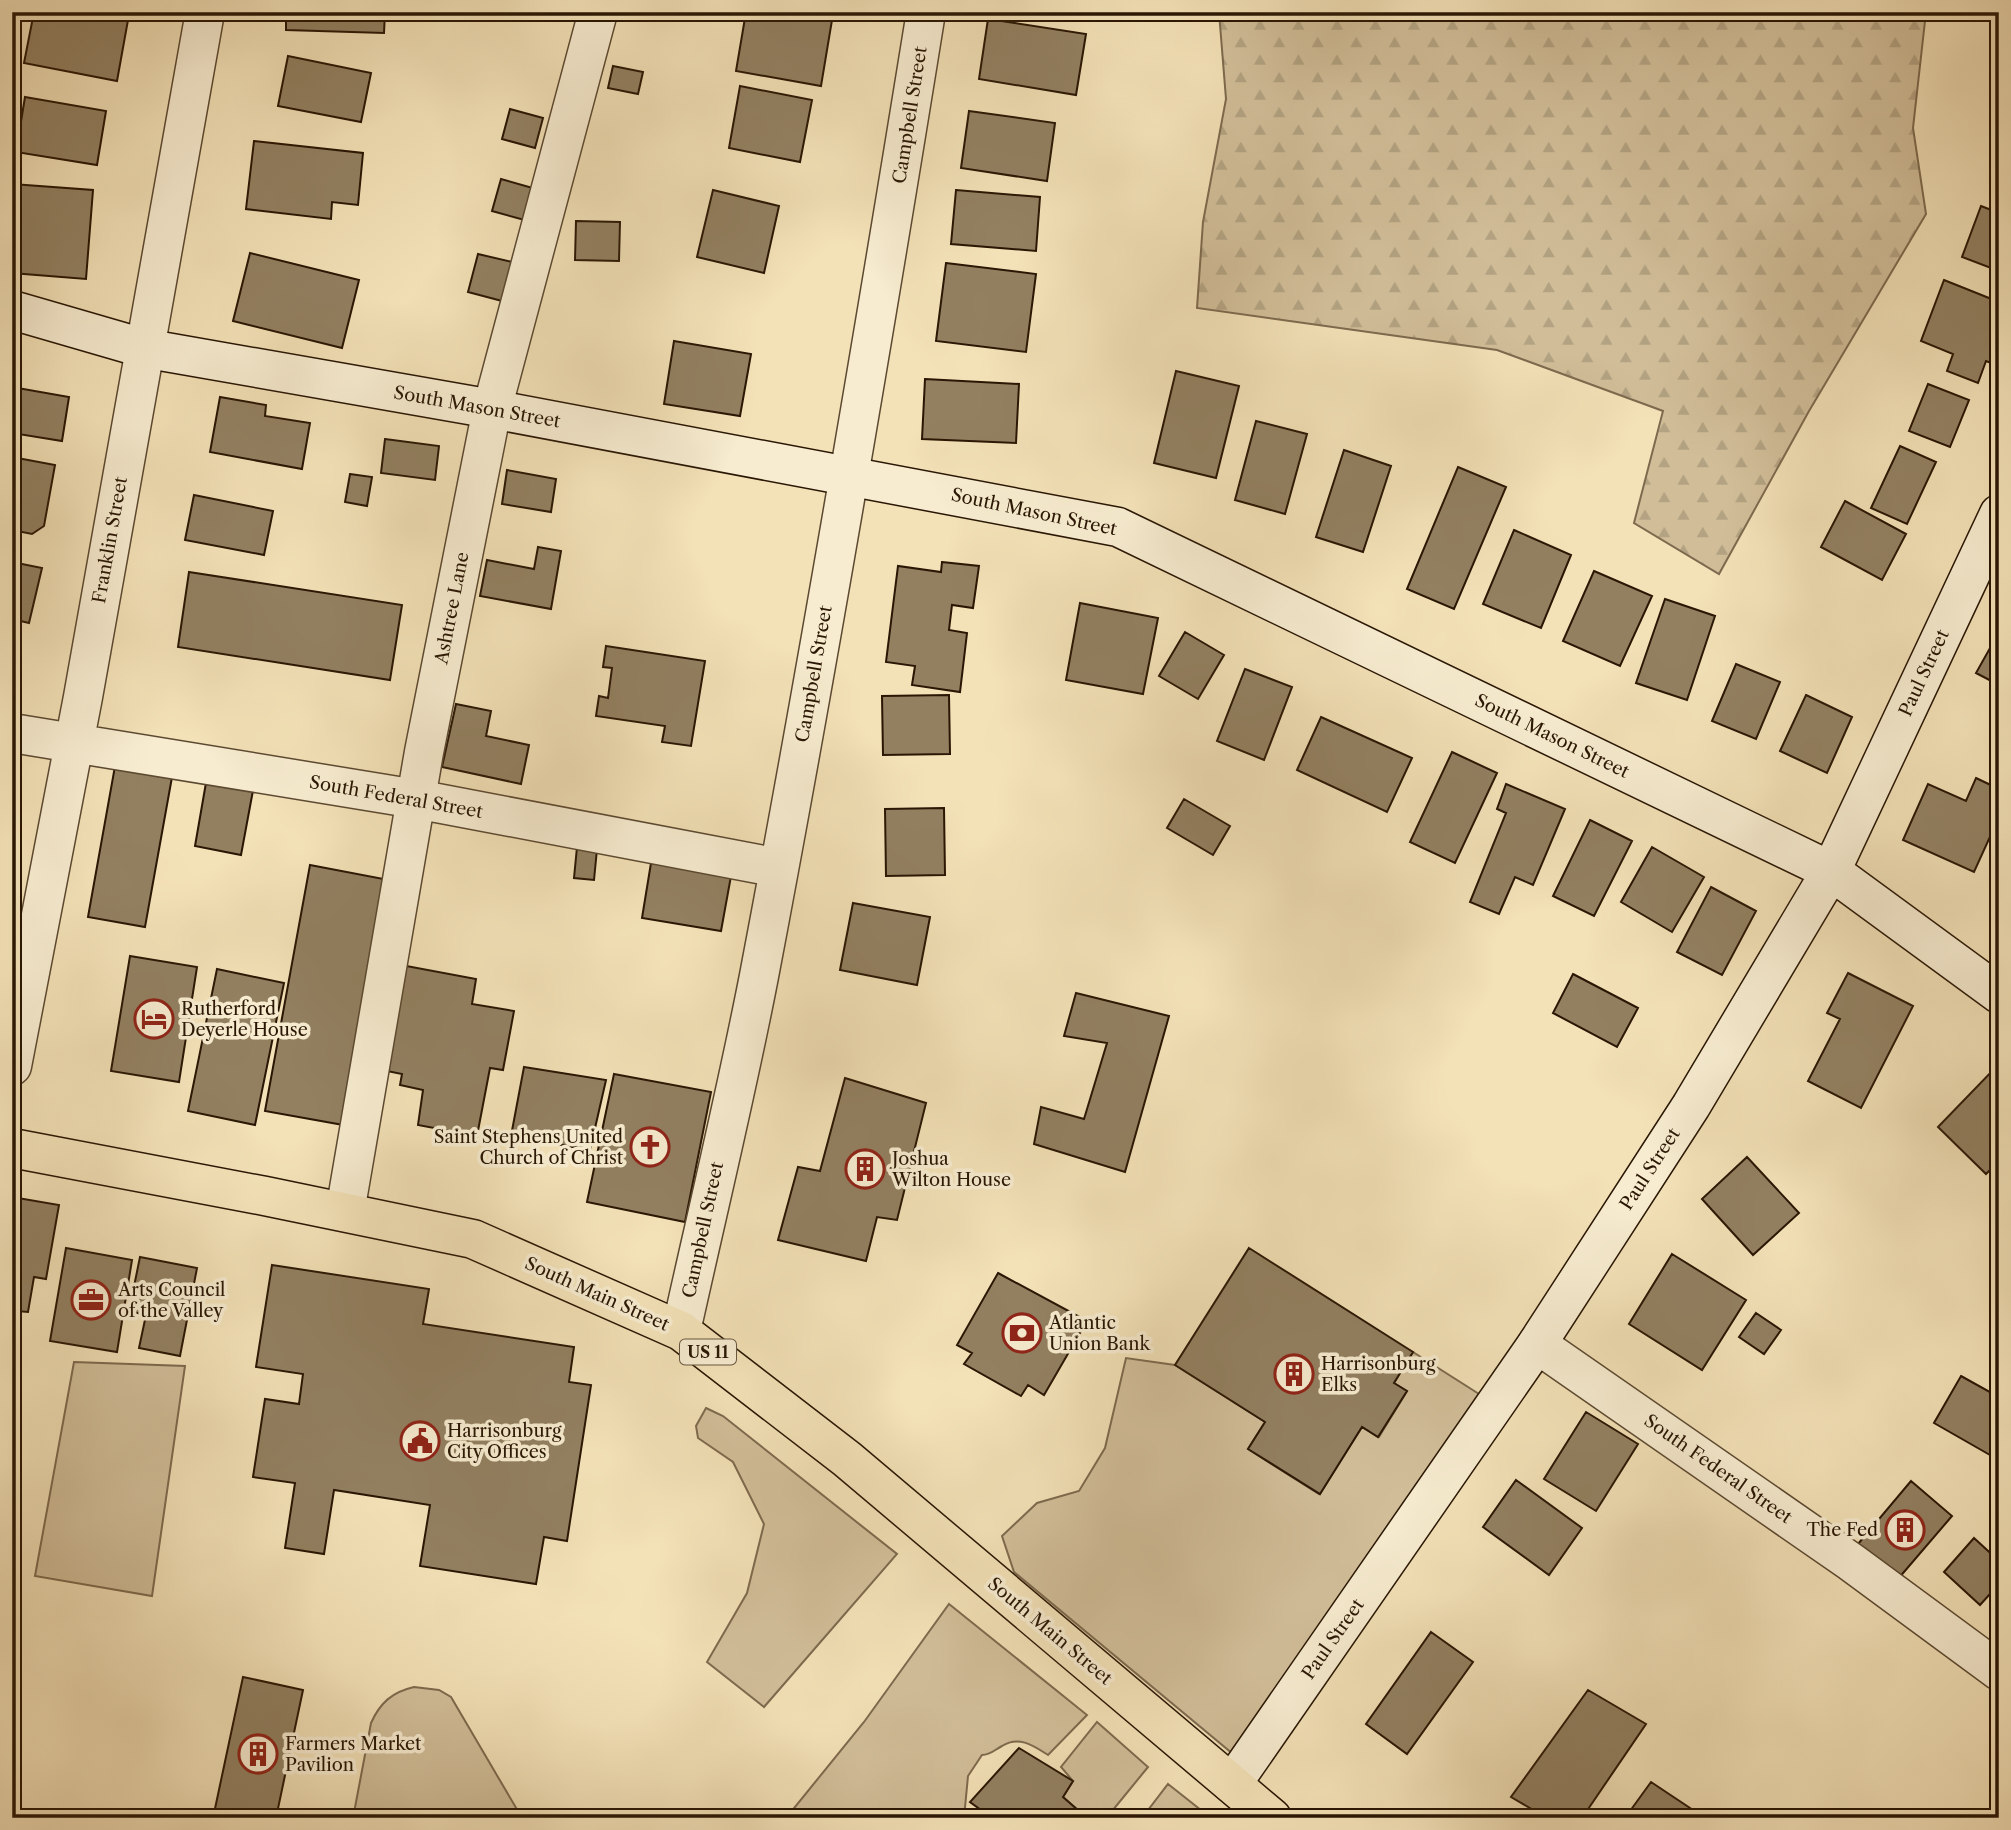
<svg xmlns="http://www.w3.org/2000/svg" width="2011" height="1830" font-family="'Libre Caslon Text',serif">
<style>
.grass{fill:#d1be99;stroke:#7d6a4e;stroke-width:2}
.forest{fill:url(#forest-firs);stroke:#7d6a4e;stroke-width:2}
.building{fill:#928061;stroke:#291604;stroke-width:2}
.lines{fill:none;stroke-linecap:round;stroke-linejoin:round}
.street-casing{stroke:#5c4931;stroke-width:41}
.secondary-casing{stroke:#291604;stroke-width:41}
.primary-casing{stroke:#291604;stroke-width:41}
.street{stroke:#f7ecd0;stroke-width:38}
.secondary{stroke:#f7ecd0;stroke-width:38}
.primary{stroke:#f3e1b7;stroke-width:38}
.labels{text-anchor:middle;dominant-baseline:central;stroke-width:7;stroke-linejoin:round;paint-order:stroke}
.shield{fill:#f7ecd0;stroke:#675641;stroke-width:2}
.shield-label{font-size:16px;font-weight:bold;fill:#291604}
.street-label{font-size:18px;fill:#291604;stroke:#f7ecd0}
.poi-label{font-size:18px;fill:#291604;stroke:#f7ecd0;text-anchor:start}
</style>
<defs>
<pattern id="forest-firs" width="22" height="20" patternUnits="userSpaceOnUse" patternTransform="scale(1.75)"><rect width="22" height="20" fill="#d1be99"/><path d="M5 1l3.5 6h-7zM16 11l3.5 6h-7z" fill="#b3a382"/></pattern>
</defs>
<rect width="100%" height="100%" fill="#f3e1b7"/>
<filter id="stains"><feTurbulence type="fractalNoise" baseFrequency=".00286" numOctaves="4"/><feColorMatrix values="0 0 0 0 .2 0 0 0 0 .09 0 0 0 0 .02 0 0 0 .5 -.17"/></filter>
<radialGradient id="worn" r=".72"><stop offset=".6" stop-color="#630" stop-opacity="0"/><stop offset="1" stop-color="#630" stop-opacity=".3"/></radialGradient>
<!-- grass -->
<path class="grass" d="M1413,1352L1479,1394L1233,1754L1014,1572L1002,1536L1037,1503L1079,1491L1105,1448L1126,1358L1175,1365L1265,1422L1248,1449L1319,1494L1362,1427L1379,1437L1407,1391L1394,1383Z
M74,1362L185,1366L152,1596L35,1576Z
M706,1408L723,1416L897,1554L764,1707L707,1662L747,1593L764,1524L733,1462L698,1438L696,1426Z
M949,1604L1087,1715L1048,1755C1034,1746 1019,1735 1002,1746C994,1750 991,1755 982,1755L968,1776L964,1818H786L864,1722Z
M414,1687L439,1690L451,1697L522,1818H353L371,1723C380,1703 392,1692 414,1687Z
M1097,1722L1148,1767L1108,1816L1103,1812L1097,1818H1087L1063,1797L1073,1781L1061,1767Z
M1168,1784L1211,1818H1142Z"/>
<!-- forest -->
<path class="forest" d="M1219,12H1926L1913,128L1926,214L1809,411L1719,574L1634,523L1663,411L1497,350L1197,308L1203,222L1226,99Z"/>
<!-- building -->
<path class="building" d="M34,12H89L128,20L117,81L24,63Z
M286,12H385L384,33L286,30Z
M746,12H820L833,14L821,86L736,71Z
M988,19L1086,34L1076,95L979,79Z
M288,56L371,73L361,122L278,106Z
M613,66L643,72L638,94L608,88Z
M740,86L812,100L800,162L729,148Z
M25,97L106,111L97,165L16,152Z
M510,109L543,118L535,148L502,139Z
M969,111L1055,123L1047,181L961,168Z
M254,141L363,153L358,205L332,202L331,219L246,209Z
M501,179L536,189L528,221L492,211Z
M12,184L93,190L86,279L12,273Z
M713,190L779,206L764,273L697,257Z
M956,190L1040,197L1036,251L951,244Z
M1981,206L1999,213V271L1962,257Z
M576,221L620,222L619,261L575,260Z
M250,253L359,280L342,348L233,321Z
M478,254L512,262L502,301L468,292Z
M946,263L1036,274L1026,352L936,341Z
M1944,280L1999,302V366L1986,361L1978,383L1947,371L1953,354L1921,341Z
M674,341L751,354L740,416L664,404Z
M1176,371L1239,386L1216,478L1154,463Z
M925,379L1019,384L1016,443L922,439Z
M1928,384L1969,400L1950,447L1909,431Z
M12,387L69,397L62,441L12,433Z
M220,397L266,405L265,416L310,423L302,469L210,452Z
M1256,421L1307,434L1285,514L1235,500Z
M385,439L439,446L435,480L381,473Z
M1900,446L1936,462L1907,524L1871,508Z
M1344,450L1391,466L1363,552L1316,537Z
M12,457L55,465L44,526L32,534L12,530Z
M1458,467L1506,487L1454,609L1407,589Z
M507,470L556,479L551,512L502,504Z
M350,474L372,477L367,506L345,502Z
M194,495L273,511L264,555L185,540Z
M1845,501L1906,534L1882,580L1821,547Z
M1514,530L1571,555L1541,628L1483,604Z
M538,547L561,551L551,609L480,596L487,560L534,569Z
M12,562L42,568L29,623L12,619Z
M942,562L979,566L973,608L952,605L949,630L967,633L960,692L912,685L915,666L886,662L898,566L941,572Z
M1594,571L1652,596L1620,666L1563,641Z
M189,572L402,605L390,680L178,647Z
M1665,599L1715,616L1687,700L1636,683Z
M1080,603L1158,618L1143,694L1066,680Z
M1185,632L1224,655L1198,699L1159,676Z
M1999,632V685L1976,673Z
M606,646L705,661L691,746L662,742L665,726L596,716L599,696L608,698L612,668L603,667Z
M1736,664L1780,682L1756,739L1712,721Z
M1245,669L1292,687L1264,760L1217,741Z
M949,695L950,754L883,755L882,696Z
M1806,695L1852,717L1827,773L1780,751Z
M456,704L491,711L486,736L529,745L521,784L442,767Z
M1321,717L1412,758L1387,812L1297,770Z
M1452,752L1497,773L1455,863L1410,842Z
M117,755L174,766L145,927L88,917Z
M207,777L254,785L241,855L195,846Z
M1976,778L1999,789V817L1974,872L1903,840L1928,784L1966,801Z
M1506,784L1565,809L1533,885L1515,877L1499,914L1470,902L1506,813L1497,809Z
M1184,799L1230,826L1213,855L1167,828Z
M944,808L945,875L886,876L885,809Z
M1590,820L1632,841L1594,916L1553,896Z
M577,847L597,849L594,880L574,878Z
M1652,847L1704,877L1672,932L1621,902Z
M651,863L731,876L721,931L642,918Z
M310,865L394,881L349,1126L265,1111Z
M1711,887L1756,911L1722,975L1677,952Z
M853,903L930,917L917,985L840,970Z
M130,956L197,967L179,1082L111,1071Z
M401,965L476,979L472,1004L514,1011L503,1070L490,1068L477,1136L418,1125L423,1090L400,1085L402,1074L382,1070Z
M217,969L284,983L255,1125L188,1111Z
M1848,973L1913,1006L1861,1108L1808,1081L1840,1019L1827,1013Z
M1573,974L1638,1008L1617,1047L1553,1013Z
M1076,993L1169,1016L1125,1172L1034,1144L1041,1107L1084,1119L1107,1043L1064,1036Z
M524,1067L606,1080L590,1150L511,1136Z
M1996,1067L1999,1069V1161L1986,1174L1938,1127Z
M614,1074L711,1092L685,1222L587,1202Z
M845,1078L926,1103L897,1220L877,1217L866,1261L778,1240L798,1167L820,1171Z
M1747,1157L1799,1213L1753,1255L1702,1199Z
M12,1197L59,1205L46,1279L34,1277L28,1312L17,1311L12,1339Z
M66,1248L132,1260L117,1352L50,1341Z
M1249,1248L1413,1352L1394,1383L1407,1391L1378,1437L1362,1427L1320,1494L1248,1449L1265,1422L1175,1365Z
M1672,1254L1746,1300L1702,1370L1629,1324Z
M140,1257L197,1268L180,1356L139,1348L146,1315L129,1311Z
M272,1265L429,1289L423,1324L574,1347L569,1382L591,1385L567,1541L544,1537L536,1584L420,1566L430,1505L334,1490L324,1554L285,1548L295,1483L253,1477L265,1399L299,1404L303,1374L256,1367Z
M998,1273L1087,1321L1044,1395L1028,1385L1021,1396L964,1364L972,1353L957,1345Z
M1756,1313L1781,1330L1764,1354L1739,1337Z
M1961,1376L1999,1397V1441L1990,1455L1934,1423Z
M1586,1412L1638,1444L1596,1511L1544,1479Z
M1516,1480L1582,1528L1549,1575L1483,1527Z
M1911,1481L1952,1516L1898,1579L1858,1544Z
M1974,1538L1999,1561V1584L1980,1605L1944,1572Z
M1431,1632L1473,1662L1407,1754L1366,1724Z
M243,1677L303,1690L276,1818H213Z
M1588,1690L1646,1724L1582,1818H1547L1511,1797Z
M1019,1748L1073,1781L1063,1797L1087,1818H992L970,1802Z
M1651,1782L1705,1818H1625Z"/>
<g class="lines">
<!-- street casing -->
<g class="street-casing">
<path id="street" d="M12,733L416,799L779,868
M12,1066L83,697L205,12
M345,1212L424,752L492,409L598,12
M681,1331C707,1213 736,1095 759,976C820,656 874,334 926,12
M1537,1344L1851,1562L1999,1671"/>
</g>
<!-- secondary casing -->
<g class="secondary-casing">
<path id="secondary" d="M12,310L143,348L492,409L1118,527L1831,871L1999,994
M1232,1784L1537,1344L1691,1106L1831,871L1999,514"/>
</g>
<!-- primary casing -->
<g class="primary-casing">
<path id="primary" d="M12,1148L265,1196L473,1239L681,1331L847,1459L1272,1818"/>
</g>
<!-- street -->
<use href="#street" class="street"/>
<!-- secondary -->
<use href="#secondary" class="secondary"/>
<!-- primary -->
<use href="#primary" class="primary"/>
</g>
<!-- icons -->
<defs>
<g id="hotel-ring" transform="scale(2.0125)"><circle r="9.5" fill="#f7ecd0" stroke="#8f2418" stroke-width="1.5"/><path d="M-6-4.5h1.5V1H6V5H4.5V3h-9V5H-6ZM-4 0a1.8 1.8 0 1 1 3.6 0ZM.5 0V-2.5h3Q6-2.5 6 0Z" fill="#8f2418"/></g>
<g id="church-ring" transform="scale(2.0125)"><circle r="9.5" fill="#f7ecd0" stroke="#8f2418" stroke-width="1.5"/><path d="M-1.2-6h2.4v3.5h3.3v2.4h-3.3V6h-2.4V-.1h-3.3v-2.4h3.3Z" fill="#8f2418"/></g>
<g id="building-ring" transform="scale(2.0125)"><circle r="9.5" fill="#f7ecd0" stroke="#8f2418" stroke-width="1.5"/><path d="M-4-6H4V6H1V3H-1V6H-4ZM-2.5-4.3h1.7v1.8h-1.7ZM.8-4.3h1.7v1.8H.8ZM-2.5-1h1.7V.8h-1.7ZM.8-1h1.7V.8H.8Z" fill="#8f2418"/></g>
<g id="office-ring" transform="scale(2.0125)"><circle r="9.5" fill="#f7ecd0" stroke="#8f2418" stroke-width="1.5"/><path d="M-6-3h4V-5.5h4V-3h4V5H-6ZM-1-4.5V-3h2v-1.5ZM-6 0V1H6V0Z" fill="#8f2418"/></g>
<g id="bank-ring" transform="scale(2.0125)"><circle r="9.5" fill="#f7ecd0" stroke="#8f2418" stroke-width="1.5"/><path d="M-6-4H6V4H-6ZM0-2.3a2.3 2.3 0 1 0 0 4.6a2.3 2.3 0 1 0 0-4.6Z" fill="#8f2418"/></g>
<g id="civic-ring" transform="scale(2.0125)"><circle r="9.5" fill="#f7ecd0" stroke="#8f2418" stroke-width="1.5"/><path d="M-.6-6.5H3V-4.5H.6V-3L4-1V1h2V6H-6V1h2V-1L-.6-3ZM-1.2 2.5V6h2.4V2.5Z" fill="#8f2418"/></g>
</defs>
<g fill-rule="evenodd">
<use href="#hotel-ring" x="154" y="1019"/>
<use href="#church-ring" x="650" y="1147"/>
<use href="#building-ring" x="865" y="1169"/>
<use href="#office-ring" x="91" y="1300"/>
<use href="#bank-ring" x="1022" y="1333"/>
<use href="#building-ring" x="1294" y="1374"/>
<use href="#civic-ring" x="420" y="1441"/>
<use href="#building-ring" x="1905" y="1530"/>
<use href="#building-ring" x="258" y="1754"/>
</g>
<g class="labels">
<!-- shield labels -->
<rect class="shield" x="680" y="1339.5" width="56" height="25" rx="5"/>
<g class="shield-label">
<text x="708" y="1352">US 11</text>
</g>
<!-- street labels -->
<g class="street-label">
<text transform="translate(910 115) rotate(-81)">Campbell Street</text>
<text transform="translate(477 407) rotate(10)">South Mason Street</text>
<text transform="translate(1034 512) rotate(12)">South Mason Street</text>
<text transform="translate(110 540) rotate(-80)">Franklin Street</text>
<text transform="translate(452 608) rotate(-79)">Ashtree Lane</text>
<text transform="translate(1924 673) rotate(-65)">Paul Street</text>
<text transform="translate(814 674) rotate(-80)">Campbell Street</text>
<text transform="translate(1552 736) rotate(26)">South Mason Street</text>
<text transform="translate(396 797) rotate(10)">South Federal Street</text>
<text transform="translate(1650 1169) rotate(-57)">Paul Street</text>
<text transform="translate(703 1230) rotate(-78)">Campbell Street</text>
<text transform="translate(597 1294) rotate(24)">South Main Street</text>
<text transform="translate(1718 1469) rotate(35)">South Federal Street</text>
<text transform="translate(1050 1631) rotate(40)">South Main Street</text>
<text transform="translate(1333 1639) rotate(-55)">Paul Street</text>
</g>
<!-- poi labels -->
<g class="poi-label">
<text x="181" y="1009">Rutherford<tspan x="181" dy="21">Deyerle House</tspan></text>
<text x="623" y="1137" text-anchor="end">Saint Stephens United<tspan x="623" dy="21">Church of Christ</tspan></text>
<text x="892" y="1159">Joshua<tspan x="892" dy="21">Wilton House</tspan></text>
<text x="118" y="1290">Arts Council<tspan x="118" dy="21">of the Valley</tspan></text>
<text x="1049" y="1323">Atlantic<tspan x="1049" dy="21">Union Bank</tspan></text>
<text x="1321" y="1364">Harrisonburg<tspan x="1321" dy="21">Elks</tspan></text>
<text x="447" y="1431">Harrisonburg<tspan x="447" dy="21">City Offices</tspan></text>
<text x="1878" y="1530" text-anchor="end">The Fed</text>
<text x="285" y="1744">Farmers Market<tspan x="285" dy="21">Pavilion</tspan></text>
</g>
</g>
<!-- margin -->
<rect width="2011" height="1830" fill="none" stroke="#f3e1b7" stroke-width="42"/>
<rect x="14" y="14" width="1983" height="1802" fill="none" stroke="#291604" stroke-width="3.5"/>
<rect x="21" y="21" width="1969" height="1788" fill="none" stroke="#291604" stroke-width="2"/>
<rect width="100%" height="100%" filter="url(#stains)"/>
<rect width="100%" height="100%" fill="url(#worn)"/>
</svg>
